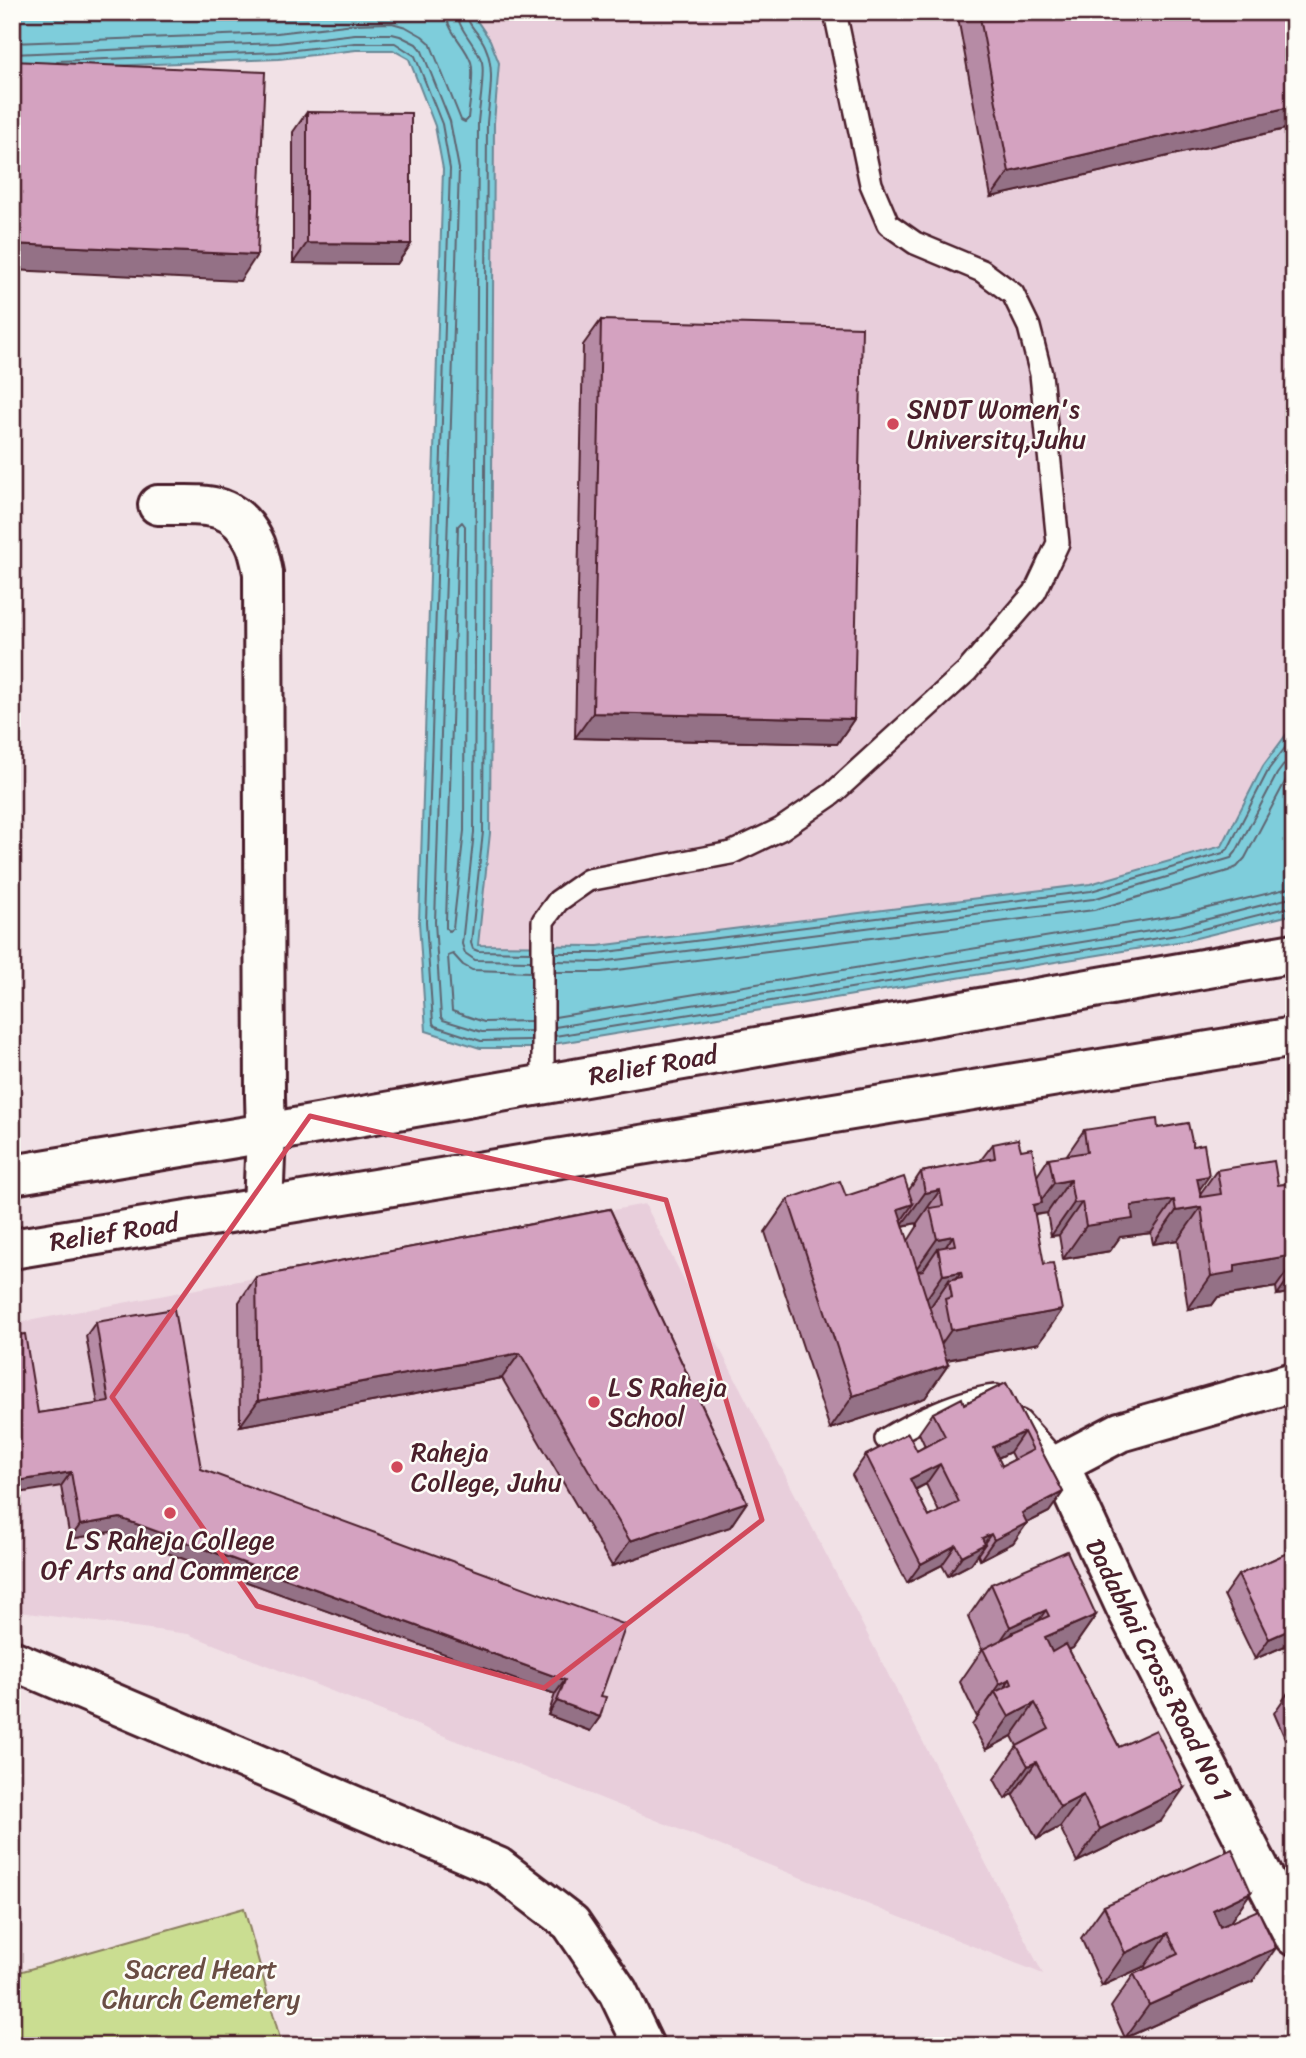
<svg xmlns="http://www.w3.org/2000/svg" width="1306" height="2058" font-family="Sriracha,sans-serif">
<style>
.built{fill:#e8cedb}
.green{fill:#cadd91;stroke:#8a7e5e;stroke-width:2}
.water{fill:#7ecddb;stroke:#698795;stroke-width:2}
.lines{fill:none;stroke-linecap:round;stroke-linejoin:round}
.shore{stroke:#5f6571;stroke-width:2}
.service-casing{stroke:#4a1f2b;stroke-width:26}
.minor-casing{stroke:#4a1f2b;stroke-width:44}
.tertiary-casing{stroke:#4a1f2b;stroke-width:44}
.service{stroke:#fdfcf7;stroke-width:21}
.minor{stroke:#fdfcf7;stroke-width:38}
.tertiary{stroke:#fdfcf7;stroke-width:38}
.wall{fill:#b68ba5;stroke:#4a1f2b;stroke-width:2;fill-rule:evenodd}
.shaded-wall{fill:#947186;stroke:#4a1f2b;stroke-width:2}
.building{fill:#d4a2c0;stroke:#4a1f2b;stroke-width:2;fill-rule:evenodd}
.marked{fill:none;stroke:#d1495b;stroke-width:5;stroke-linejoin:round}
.poi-dot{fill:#d1495b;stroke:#fdfcf7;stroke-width:2.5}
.labels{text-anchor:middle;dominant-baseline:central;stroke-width:5;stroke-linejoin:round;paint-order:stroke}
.poi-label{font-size:26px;fill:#4a1f2b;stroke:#fdfcf7;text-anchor:start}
.street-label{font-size:26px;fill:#4a1f2b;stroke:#fdfcf7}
.park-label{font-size:26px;fill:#6a4e44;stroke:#fdfcf7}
</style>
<rect width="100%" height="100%" fill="#f1e1e6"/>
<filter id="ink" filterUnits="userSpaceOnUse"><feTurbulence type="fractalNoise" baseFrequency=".0143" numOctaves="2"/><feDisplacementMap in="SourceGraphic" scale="14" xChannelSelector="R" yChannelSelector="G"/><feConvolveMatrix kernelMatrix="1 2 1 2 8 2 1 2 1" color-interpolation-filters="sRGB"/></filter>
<g filter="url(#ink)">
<!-- built -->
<path class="built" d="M471,12H1294V724L1263,766L1222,846L1090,884L598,946L478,945L490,833L494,123L499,63Z
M645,1204L1043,1974L188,1634L12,1611V1324Z"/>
<!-- green -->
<path class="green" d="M244,1908L282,2046H12V1974Z"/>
<!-- water -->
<path class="water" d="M12,12H471L490,40L499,63L494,123L490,833L478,945L598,946L1090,884L1222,846L1263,766L1294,724V910L1290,915L1184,941L529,1048H480L426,1031L419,922L443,169L435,126L409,59L393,50H356L279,59L12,70Z"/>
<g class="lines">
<!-- shore -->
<path class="shore" d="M457,12C458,30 476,44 482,62C485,75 479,108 478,123L474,832L462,944L465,953L475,960L531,961
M466,12C467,25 480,34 485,46C496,70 489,97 487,123L483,832L471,943L473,949L478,951L531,952
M12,43L277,33L354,24L392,23L406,27L422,36L430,43L461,120L465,122L468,119C469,104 475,76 471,62C465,44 447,32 446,12
M12,54L278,43L355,34H392L400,36L416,44L422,51L450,121L459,169L435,922L441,1017L443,1020L482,1032L531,1031
M57,61L278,52L355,43H395L415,56L442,124L450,169L426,922L433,1023L435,1026L481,1041L531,1040
M462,522L465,526L464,831L453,928L449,931L446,928V922L458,526Z
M555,953H599L1091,891L1223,853L1228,849L1269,769L1294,736
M555,961L600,962L1093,899L1231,858L1236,852L1277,774L1294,751
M531,972L472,970L463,965L453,954L448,956L452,1011L484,1022L531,1021
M555,972H601L1094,910L1228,871L1237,867L1245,858L1286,780L1294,769
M555,1017L1179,915L1294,887
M555,1027L1181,926L1294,897
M555,1036L1183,934L1294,906"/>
<!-- service casing -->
<g class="service-casing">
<path id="service" d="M543,1084V921L558,901L588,880L731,853L781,829L832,794L967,671L1035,592L1058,543L1041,374L1029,327L1013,294L982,271L915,243L888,224L871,184L835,12
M1020,1421L1059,1464
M886,1439C915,1421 962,1399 996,1396L998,1398"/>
</g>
<!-- minor casing -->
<g class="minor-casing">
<path id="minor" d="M158,505C199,506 232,497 254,541C259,550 261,563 263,573L265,1097L266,1133L263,1207
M1294,1382L1120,1432L1059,1464L1125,1606L1294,1936
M12,1660L498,1867L571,1923L618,1992L644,2046"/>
</g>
<!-- tertiary casing -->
<g class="tertiary-casing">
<path id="tertiary" d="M12,1175L266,1133L1294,953
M12,1249L1294,1037"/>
</g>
<!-- service -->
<use href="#service" class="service"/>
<!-- minor -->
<use href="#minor" class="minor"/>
<!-- tertiary -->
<use href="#tertiary" class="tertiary"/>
</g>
<!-- wall -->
<path class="wall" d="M957,12H1294V127L991,197Z
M307,112L411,244L397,264L293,263V132Z
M601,320L854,719L837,744L575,738L583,345Z
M1158,1128L1199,1190L1200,1194L1217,1170L1278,1185L1294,1183V1292L1277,1295L1276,1287L1218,1297L1212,1305L1188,1309L1178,1240L1153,1244L1151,1233L1120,1237L1110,1251L1063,1259L1059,1235L1051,1236L1047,1213L1035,1215L1039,1343L947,1360L948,1365L925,1398L830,1429L765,1232L788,1199L846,1196L909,1190L921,1172L980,1161L993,1144L1021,1150L1037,1176L1049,1158L1066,1156L1084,1130ZM917,1223V1227L908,1241L903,1226Z
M610,1209L747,1502L730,1527L612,1566L502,1378L240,1426L239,1302L256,1277Z
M96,1322L201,1469L601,1696L600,1717L590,1731L548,1715L555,1694L110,1532L70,1539L61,1486L38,1413L98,1404L86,1336Z
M1006,1383L1063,1492L1049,1512L1027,1523L1013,1543L980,1560L978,1555L971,1564L948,1576L942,1565L907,1583L852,1475L866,1455L917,1451L925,1446L919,1433L933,1413L964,1404ZM1010,1452L1014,1460L1002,1466L998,1458ZM926,1484L939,1512L929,1517L915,1490Z
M1294,1550V1642L1255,1659L1224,1595L1238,1575Z
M991,1584L1096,1615L1073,1648L1069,1650L1119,1747L1161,1821L1077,1862L1060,1827L1037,1839L1013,1794L1005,1799L994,1779L1017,1746L1012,1736L986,1750L972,1725L978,1717H977L960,1682L982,1650L968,1617Z
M1294,1684V1759L1274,1713Z
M1251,1892L1229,1923L1253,1981L1125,2038L1111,2007L1134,1974L1146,1969L1145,1966L1102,1986L1081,1938L1104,1906Z"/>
<!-- shaded-wall -->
<path class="shaded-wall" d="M1294,106V127L991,197L1009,172Z
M307,243L411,244L397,264L293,263Z
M12,244L257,255L240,281L12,270Z
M593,713L854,719L837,744L575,738Z
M1209,1176L1186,1209L1197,1178Z
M1070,1180L1047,1213L1033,1215V1205L1039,1203L1054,1183Z
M940,1190L917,1223L901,1226L925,1193Z
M1174,1200L1151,1233L1120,1237L1110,1251L1063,1259L1086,1226L1131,1206Z
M1082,1202L1059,1235L1051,1236L1074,1203Z
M913,1204L890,1237L898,1209Z
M1201,1207L1178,1240L1153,1244L1176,1211Z
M953,1236L940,1255L938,1248L923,1270L914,1272L937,1239Z
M1294,1255V1262L1276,1287L1218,1297L1212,1305L1188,1309L1211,1276L1235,1265Z
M1294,1271V1292L1277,1295Z
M961,1272L950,1287L949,1280L931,1306L920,1308L943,1275Z
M1062,1310L1039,1343L928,1363L951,1330Z
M520,1353L502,1378L240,1426L258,1401Z
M948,1365L925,1398L830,1429L853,1396Z
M1024,1432L1010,1452L979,1467L993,1447Z
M940,1464L926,1484L896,1499L910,1479Z
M71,1472L61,1486L12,1494V1482Z
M1063,1492L1049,1512L1027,1523L1013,1543L980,1560L994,1540L1022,1513Z
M747,1502L730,1527L612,1566L630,1541Z
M120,1518L565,1680L555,1694L110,1532L70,1539L80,1525Z
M991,1534L982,1546L985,1544L971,1564L948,1576L962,1556L982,1538Z
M956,1545L942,1565L907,1583L921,1564Z
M1046,1610L1023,1643L1013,1632L996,1655L987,1660L1010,1627Z
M1096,1615L1073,1648L1022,1670L1045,1637Z
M1294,1628V1642L1255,1659L1269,1639Z
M1010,1679L998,1697L995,1692L977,1717L1000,1684Z
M557,1701L600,1717L590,1731L548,1715Z
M1035,1703L1012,1736L986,1750L1009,1717Z
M1036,1762L1013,1794L1005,1799L1028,1766Z
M1184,1788L1161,1821L1077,1862L1100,1829Z
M1083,1795L1060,1827L1037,1839L1060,1807Z
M1251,1892L1228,1925L1190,1943L1213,1910Z
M1168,1933L1145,1966L1102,1986L1125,1953Z
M1276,1948L1253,1981L1125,2038L1149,2005Z"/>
<!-- building -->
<path class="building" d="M979,12H1294V106L1009,172Z
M12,61L265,72L257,255L12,244Z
M307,112L411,113V244L307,243Z
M601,320L862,327L854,719L593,713Z
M1157,1119L1158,1128L1188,1123L1193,1146L1204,1144L1209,1176L1197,1178L1201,1197L1221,1194L1217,1170L1274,1161L1278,1185L1294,1183V1255L1235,1265V1272L1211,1276L1201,1207L1176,1211L1174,1200L1131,1206L1133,1219L1086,1226L1082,1202L1074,1203L1070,1180L1054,1183L1049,1158L1087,1152L1084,1130Z
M1018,1139L1021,1150L1032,1148L1042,1203L1033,1205L1044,1264L1053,1263L1062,1310L951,1330L945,1299L952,1297L949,1280L962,1277L961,1272L943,1275L938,1248L955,1245L953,1236L937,1239L930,1208L943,1206L940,1190L925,1193L921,1172L995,1158L993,1144Z
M904,1177L913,1204L898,1209L948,1365L853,1396L788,1199L840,1181L846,1196Z
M610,1209L747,1502L630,1541L520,1353L258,1401L256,1277Z
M174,1309L201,1469L626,1625L601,1696L606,1697L600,1717L557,1701L565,1680L120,1518L80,1525L71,1472L12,1482V1336L25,1334L38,1413L109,1402L96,1322Z
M1006,1383L1063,1492L1022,1513L1027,1523L994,1540L991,1534L982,1538L985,1544L962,1556L956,1545L921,1564L866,1455L908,1433L917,1451L945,1436L933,1413L962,1398L964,1404ZM1024,1432L1033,1450L1002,1466L993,1447ZM940,1464L959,1502L929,1517L910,1479Z
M1294,1550V1628L1269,1639L1238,1575Z
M1067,1551L1096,1615L1045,1637L1052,1652L1066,1644L1119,1747L1156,1730L1184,1788L1100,1829L1083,1795L1060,1807L1036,1762L1028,1766L1017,1746L1049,1729L1035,1703L1009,1717L995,1692L1012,1684L1010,1679L1000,1684L983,1649L1013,1634V1632L1049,1616L1046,1610L1010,1627L991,1584Z
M1232,1849L1251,1892L1213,1910L1220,1927L1258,1910L1276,1948L1149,2005L1134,1974L1178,1954L1168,1933L1125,1953L1104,1906Z"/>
</g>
<!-- marked area -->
<path class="marked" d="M310,1116L666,1200L762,1520L544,1688L257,1606L112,1397Z"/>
<!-- markers -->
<g class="poi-dot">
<circle cx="893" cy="424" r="7"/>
<circle cx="594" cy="1402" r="7"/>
<circle cx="397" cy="1467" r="7"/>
<circle cx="170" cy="1513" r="7"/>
</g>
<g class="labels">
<!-- poi labels -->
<g class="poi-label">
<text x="907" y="409">SNDT Women's<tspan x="907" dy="30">University,Juhu</tspan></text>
<text x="608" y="1387">L S Raheja<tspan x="608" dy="30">School</tspan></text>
<text x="411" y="1452">Raheja<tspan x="411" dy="30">College, Juhu</tspan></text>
<text x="170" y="1540" text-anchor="middle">L S Raheja College<tspan x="170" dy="30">Of Arts and Commerce</tspan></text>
</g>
<!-- street labels -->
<g class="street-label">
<text transform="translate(653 1065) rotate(-10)">Relief Road</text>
<text transform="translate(114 1232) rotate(-9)">Relief Road</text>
<text transform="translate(1159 1670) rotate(63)">Dadabhai Cross Road No 1</text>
</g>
<!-- park labels -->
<g class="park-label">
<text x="201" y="1969">Sacred Heart<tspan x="201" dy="30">Church Cemetery</tspan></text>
</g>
</g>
<!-- margin -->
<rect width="1306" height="2058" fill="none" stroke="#fdfcf7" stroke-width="42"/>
<rect x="21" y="21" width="1264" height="2016" fill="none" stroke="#4a1f2b" stroke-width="2.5" filter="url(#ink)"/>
</svg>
